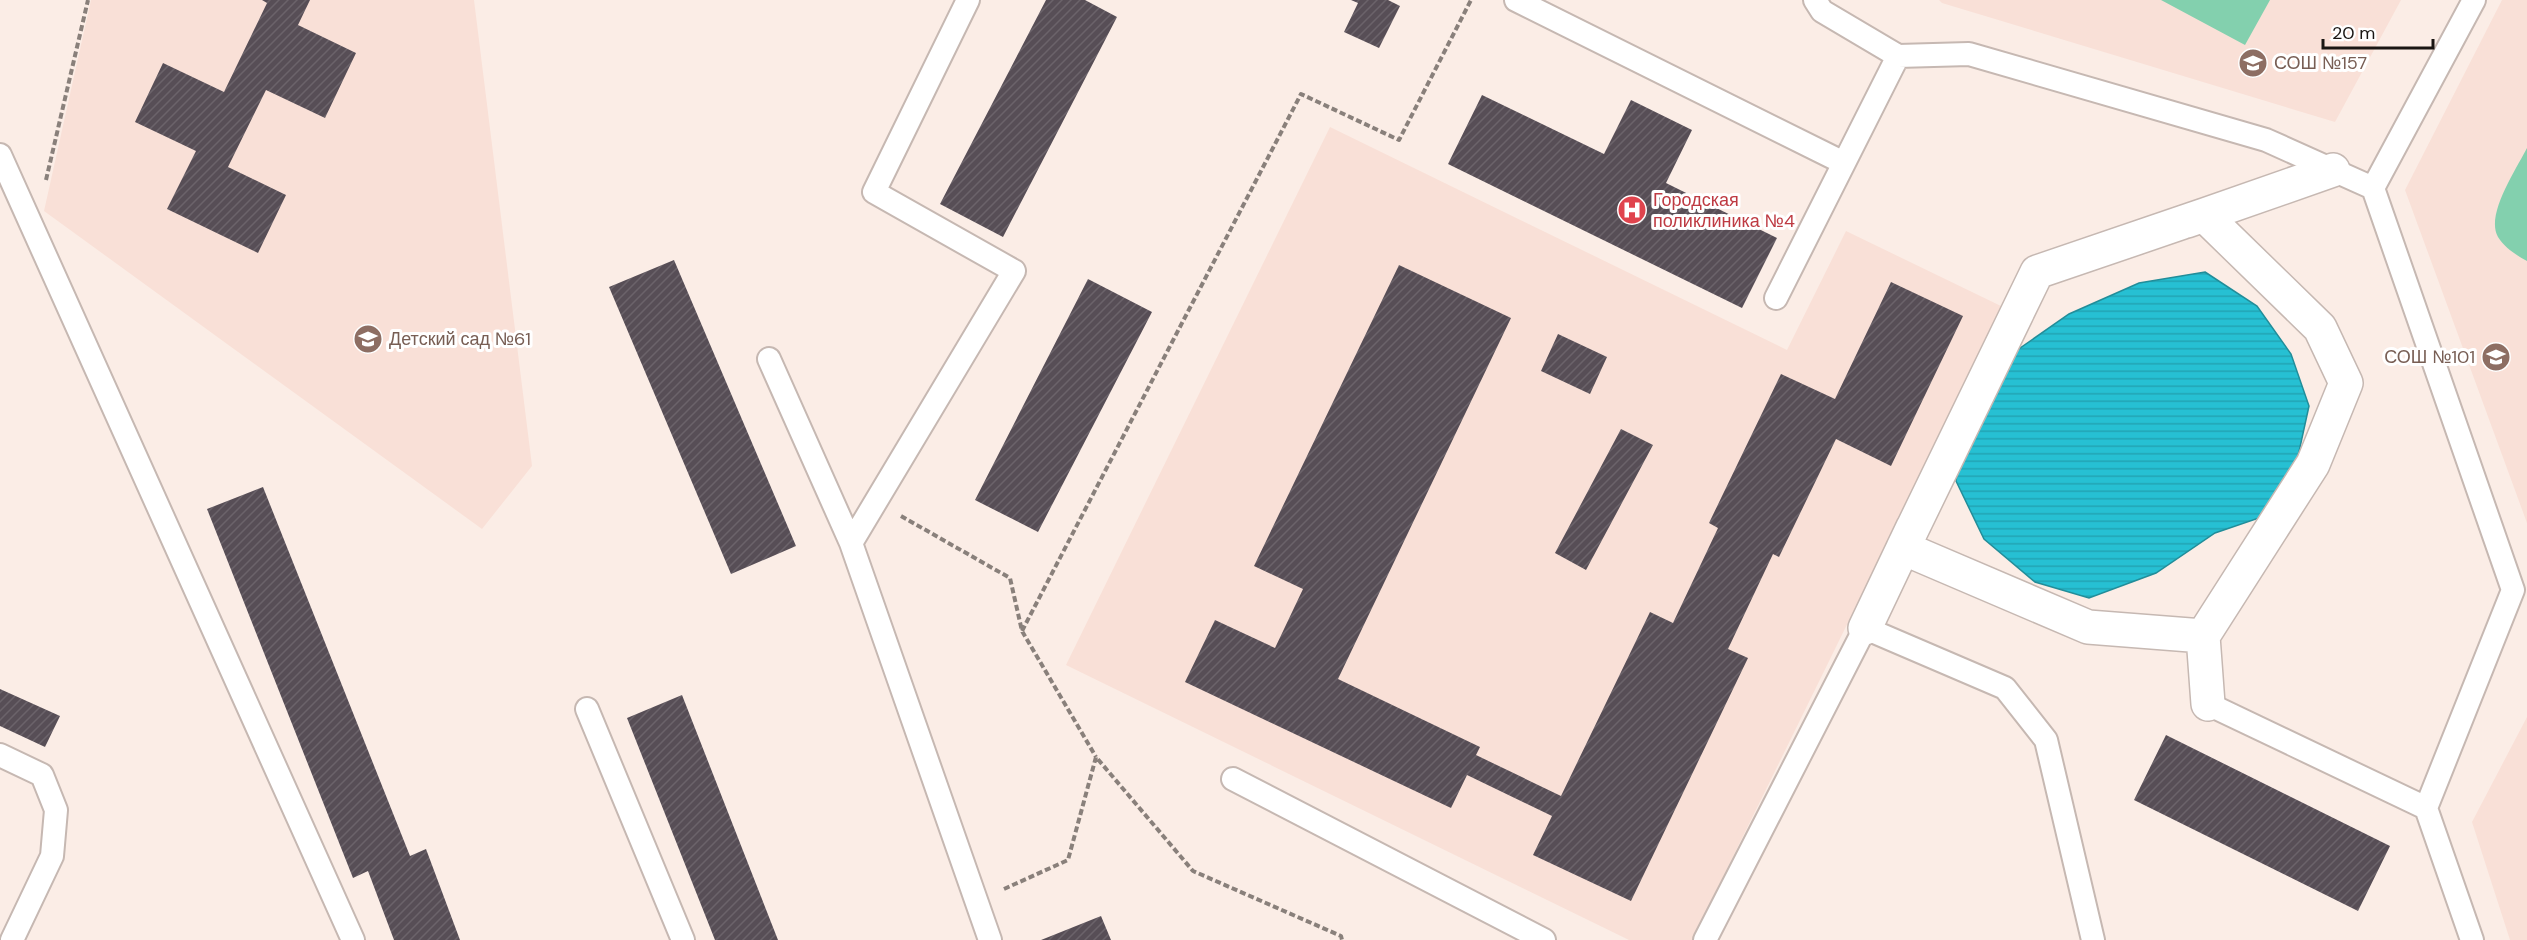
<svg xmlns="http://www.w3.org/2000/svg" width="2527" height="940" font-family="'DM Sans',sans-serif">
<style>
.education{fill:#f9e0d7}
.green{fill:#83d0ae}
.water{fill:url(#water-rules);stroke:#228d99;stroke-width:1.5}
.building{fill:url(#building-hatch)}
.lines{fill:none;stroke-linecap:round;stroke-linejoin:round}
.lane-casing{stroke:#c6b8b2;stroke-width:26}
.street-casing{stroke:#c6b8b2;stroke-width:36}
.path{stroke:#89807b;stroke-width:4;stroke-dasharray:6 3;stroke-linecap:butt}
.lane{stroke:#fff;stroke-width:22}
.street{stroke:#fff;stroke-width:33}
.labels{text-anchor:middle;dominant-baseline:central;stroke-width:6;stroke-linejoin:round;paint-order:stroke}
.education-label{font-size:18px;fill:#785e54;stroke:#fff;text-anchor:start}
.health-label{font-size:18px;fill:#be3a42;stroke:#fff;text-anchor:start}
</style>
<defs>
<pattern id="water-rules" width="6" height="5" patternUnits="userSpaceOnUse" patternTransform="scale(1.5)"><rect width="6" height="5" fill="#26c0d3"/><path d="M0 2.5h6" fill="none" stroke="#22a4b4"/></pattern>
<pattern id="building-hatch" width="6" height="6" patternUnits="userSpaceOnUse" patternTransform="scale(1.5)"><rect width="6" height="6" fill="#574e56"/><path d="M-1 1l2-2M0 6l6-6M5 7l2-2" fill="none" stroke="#6b636a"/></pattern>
</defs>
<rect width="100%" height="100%" fill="#fbede6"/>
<!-- education -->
<path class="education" d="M91,0H474L532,466L482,529L44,211Z
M1939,0H2401L2335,122L1942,3Z
M2502,0H2527V523L2405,190Z
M1330,127L1787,350L1846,231L2003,307L1692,940H1629L1066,665Z
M2527,717V940H2510L2472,822Z"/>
<!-- green -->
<path class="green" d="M2161,0H2270L2245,45Z
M2527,148V261C2516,255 2505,248 2498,237C2485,215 2517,168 2527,148Z"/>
<!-- water -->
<path class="water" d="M2205,272L2257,306L2291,354L2309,406L2297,461L2262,517L2215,533L2156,573L2089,598L2035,582L1984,539L1956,481L1965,420L2013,353L2069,314L2139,283Z"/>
<!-- building -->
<path class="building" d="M262,0H310L298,25L356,53L325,118L266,90L228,167L286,195L258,253L167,209L196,151L135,122L163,63L224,92L267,3Z
M1046,0H1085L1117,17L1003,237L940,204Z
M1351,0H1388L1400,6L1379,48L1344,32L1358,3Z
M1482,95L1604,154L1631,100L1692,130L1666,183L1777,238L1742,308L1448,164Z
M674,260L796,546L731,574L609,287Z
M1399,265L1511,318L1338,679L1480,747L1476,755L1561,796L1650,612L1673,623L1718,528L1709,523L1781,374L1835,399L1891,282L1963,316L1891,466L1836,439L1779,557L1773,554L1728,649L1748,658L1631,901L1533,855L1552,816L1467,775L1451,808L1185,682L1215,620L1275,648L1303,589L1254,566Z
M1088,279L1152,312L1038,532L975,500Z
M1558,334L1607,357L1590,394L1541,371Z
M1621,429L1653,445L1586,570L1555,553Z
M263,487L410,856L426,849L460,940H394L368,871L353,878L207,509Z
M0,689L60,716L45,747L0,726Z
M682,695L778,940H715L627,718Z
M2166,735L2390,846L2358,911L2134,800Z
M1101,916L1111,940H1041Z"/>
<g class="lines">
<!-- lane casing -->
<g class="lane-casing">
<path id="lane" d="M1516,0L1844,163
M1815,0L1822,11L1898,56L1969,54L2266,140L2373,188L2513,590L2426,808L2472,940
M0,155L353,940
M2373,188L2474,0
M1776,298L1898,56
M769,359L851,543L990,940
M851,543L1014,271L874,192L968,0
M2208,704L2426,808
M587,709L683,940
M0,755L42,775L56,810L52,856L12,940
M1233,779L1544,940
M1705,940L1865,628L2005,688L2046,740L2093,940"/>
</g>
<!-- street casing -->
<g class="street-casing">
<path id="street" d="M2204,215L2320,328L2346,383L2313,464L2203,636L2088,627L1903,548L2037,272Z
M2187,221L2333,170
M1865,628L1913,527
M2203,636L2208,704"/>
</g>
<!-- path -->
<path class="path" d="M46,180L88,0
M901,516L1010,578L1022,631L1096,757
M1022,631L1301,94L1399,140L1471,0
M1004,889L1068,860L1096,757L1193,871L1341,936L1342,940"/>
<!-- lane -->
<use href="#lane" class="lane"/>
<!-- street -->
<use href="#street" class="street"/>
</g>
<!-- icons -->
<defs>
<g id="school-disc" transform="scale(1.5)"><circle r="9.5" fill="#8d6e63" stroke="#fff"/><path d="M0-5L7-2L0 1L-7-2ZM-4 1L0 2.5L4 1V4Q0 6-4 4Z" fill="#fff"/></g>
<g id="hospital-disc" transform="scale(1.5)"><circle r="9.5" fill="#e0444e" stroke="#fff"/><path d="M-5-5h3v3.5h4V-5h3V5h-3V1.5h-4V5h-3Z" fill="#fff"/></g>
</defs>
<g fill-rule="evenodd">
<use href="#school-disc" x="2253" y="63"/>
<use href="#hospital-disc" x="1632" y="210"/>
<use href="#school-disc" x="368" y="339"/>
<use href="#school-disc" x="2496" y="357"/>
</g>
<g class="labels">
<!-- education labels -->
<g class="education-label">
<text x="2274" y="63">СОШ №157</text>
<text x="389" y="339">Детский сад №61</text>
<text x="2475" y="357" text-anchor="end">СОШ №101</text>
</g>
<!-- health labels -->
<g class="health-label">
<text x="1653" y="200">Городская<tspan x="1653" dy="21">поликлиника №4</tspan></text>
</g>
</g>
<!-- scale -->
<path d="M2323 39v9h110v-9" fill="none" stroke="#1a1613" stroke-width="3"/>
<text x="2332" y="39" font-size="18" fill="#1a1613" stroke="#ffffff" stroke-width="4.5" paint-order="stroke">20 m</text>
</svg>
